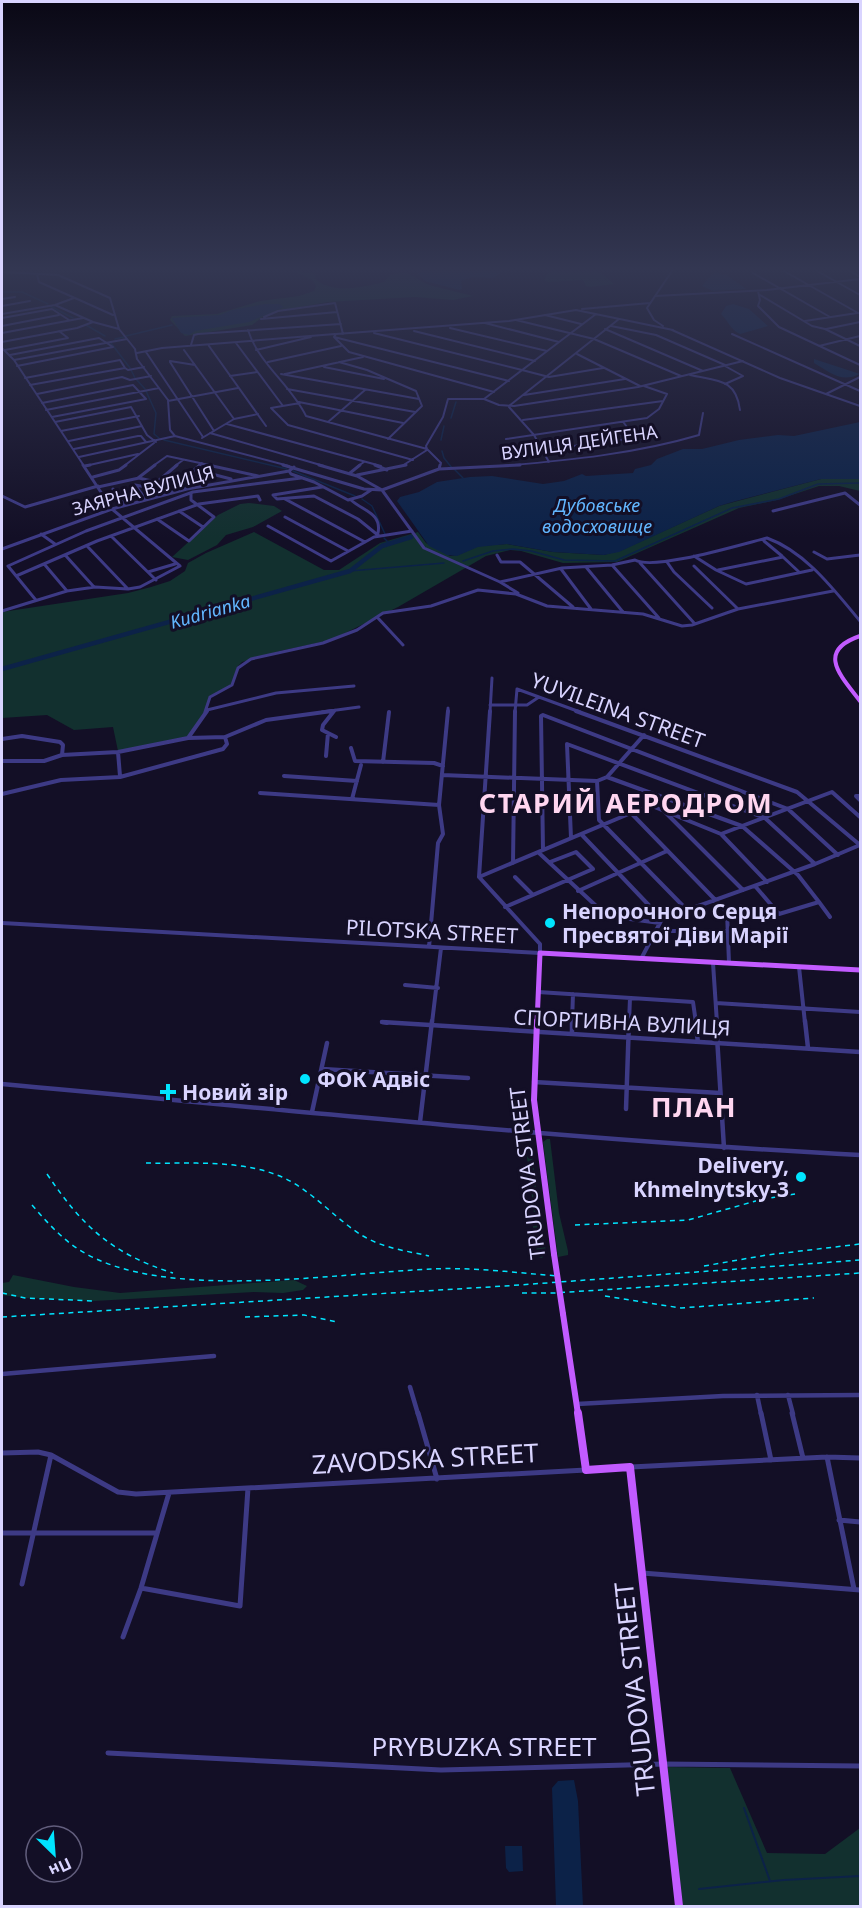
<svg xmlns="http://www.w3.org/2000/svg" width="862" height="1908" font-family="'Noto Sans',sans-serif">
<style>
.green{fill:#12302f}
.water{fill:#0c2248}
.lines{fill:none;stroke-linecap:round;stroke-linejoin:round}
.stream-far1{stroke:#0c2248;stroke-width:1.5}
.stream{stroke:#0c2248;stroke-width:2}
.river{stroke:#0c2248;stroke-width:4.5}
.minor-far4{stroke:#3d3a85;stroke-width:2}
.minor-far3{stroke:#3d3a85;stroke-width:3}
.minor-far2{stroke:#3d3a85;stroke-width:4}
.minor-far1{stroke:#3d3a85;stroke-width:4.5}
.minor{stroke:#3d3a85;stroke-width:5}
.major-far3{stroke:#c25bff;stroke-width:4}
.major-far2{stroke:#c25bff;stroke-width:5}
.major-far1{stroke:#c25bff;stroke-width:6}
.major{stroke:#c25bff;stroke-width:8}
.rail{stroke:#00e5ff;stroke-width:1.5;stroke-dasharray:5 4.5;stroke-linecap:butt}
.major-bridge{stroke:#c25bff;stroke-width:6}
.poi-dot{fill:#00e5ff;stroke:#130f26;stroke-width:2}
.labels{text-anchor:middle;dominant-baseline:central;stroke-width:6;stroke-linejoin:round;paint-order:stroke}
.far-street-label{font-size:18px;fill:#d9d4ff;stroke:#130f26}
.far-water-label{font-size:18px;font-style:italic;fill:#62b6ff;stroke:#130f26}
.street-label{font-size:21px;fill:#d9d4ff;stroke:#130f26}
.poi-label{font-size:21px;font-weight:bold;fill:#d9d4ff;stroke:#130f26;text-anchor:start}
.near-street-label{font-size:26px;fill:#d9d4ff;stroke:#130f26}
.district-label{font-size:27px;font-weight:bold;letter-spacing:1.5px;fill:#ffd6f0;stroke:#130f26}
</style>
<rect width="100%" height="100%" fill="#130f26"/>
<!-- green -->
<path class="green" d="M294,271L316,274L315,278C330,295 364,287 384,282L390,275L405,272L429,285L473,296L453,300L415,297L328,302L278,311L264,316L252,325L185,336L170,320L172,316L217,314L260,301L299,296L314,291L316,286L312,280Z
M549,271H599L614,284L590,287L586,286L583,280L548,282L544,280Z
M821,479H860V491L839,486H819L777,500L739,508L617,562L563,563L521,551L510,550L486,556L398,607L331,640L280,651L242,662L237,667L232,684L209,697L206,710L187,737L118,751L113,727L74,730L47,715L2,718V612L128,593L151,587L170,581L185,571L188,563L206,553L254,532L324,570H339L380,543L418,532L426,543L450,556L458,555L478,546L507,544L553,552L604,555L624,549L719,506Z
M249,503L274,506L282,511L253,527L226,535L217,545L188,560L172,557L218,515L240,504Z
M547,1139H550L559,1213L568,1251V1255L558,1257L543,1142Z
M529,1142L532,1153L539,1214L534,1213L527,1157Z
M540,1216L546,1252L542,1258L538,1257L537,1253L532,1221V1217Z
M13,1275L74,1287L120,1293L294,1280L307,1286L303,1290L283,1293L254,1292L94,1301L25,1298L2,1295V1283L9,1282Z
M666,1767L730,1768L767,1853L825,1854L860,1828V1906H682Z"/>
<!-- water -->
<path class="water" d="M424,271H504L493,278C482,278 473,275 461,281L462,289L459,290L425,281L418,274Z
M717,273L727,275L746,289L713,291L702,286L712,274Z
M265,304H279L284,307L249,322L195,331L189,335L181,333L172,318L220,315L232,310Z
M733,304L749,309L768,326L740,334C731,330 728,321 721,314L726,306Z
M814,359L860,374C841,383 831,373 814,363Z
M860,422V479H821L736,501L719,506L619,552L604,555L553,552L507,544L478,547L457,556L447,555L429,546L397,501L400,497L419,492L437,482L470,477L492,476L543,484L564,481L582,474L586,476L633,473L635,469L651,465L657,459L683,449H702L739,440L778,435L794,436Z
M574,1780L578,1801L583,1906H556L552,1788L558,1781Z
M505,1846H522L523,1871L509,1872L506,1868Z"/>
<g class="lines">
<!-- stream-far1 -->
<path class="stream-far1" d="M2,292H22L48,304
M50,306L73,318
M86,325L105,336
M126,336L172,325
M115,339L124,337
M111,343L130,368
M131,370L135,378
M136,379L145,389
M146,391L156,413L154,434L159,438
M451,418L456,402
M164,440L287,469
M441,440L444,426
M442,451L444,458L452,468
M455,470L463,478
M293,471L355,496
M362,499L372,506L385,534
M384,538L389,543
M463,561L493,551L513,549L531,551L564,560L615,561L732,508L779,499L818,484L860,483
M350,571L444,563"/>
<!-- stream -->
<path class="stream" d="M744,1808L770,1881
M699,1889L784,1880L860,1876"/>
<!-- river -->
<path class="river" d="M2,669L350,571L382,546L411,537"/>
<!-- minor-far4 -->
<path class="minor-far4" d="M784,271L858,313
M817,271L860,295
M850,271L860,277
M2,272L58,275L110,298L119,329
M753,273L830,317
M37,274L39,282L113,315
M758,291L760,300L758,306L779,327L860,365
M760,295L812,326L825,329L860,346
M655,296L767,290L860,279
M2,299L15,297
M55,305L93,322L119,329L135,349L137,359L168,400L170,430L175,436L289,466
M2,306L30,301
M582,309L650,303
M2,314L55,305L74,298
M545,315L581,324
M264,317L278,311L335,303L343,334
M2,318L52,309L69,320
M261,319L337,312
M516,320L594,339L681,376
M805,321L857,313
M485,323L559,342
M2,326L59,315
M611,326L656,335L725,365
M663,326L654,320L647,308L672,271
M450,328L547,351
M605,329L703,371
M826,329L860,322
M248,330C258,363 291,385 306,416L427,449
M672,330L780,378L860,406
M414,331L535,361
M2,333L83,318
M374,333L522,370
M732,334L860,391
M334,337L336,334L509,321L576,310L673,330
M334,337L509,381
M334,337L349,352L494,392
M2,342L77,328L93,322
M236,343L283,406
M191,345L194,335L198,334L341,324
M209,346L266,426
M819,346L860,336
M2,348L14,360L84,466
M5,350L68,338L59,331
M184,350L234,419
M256,350L311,337
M146,352L203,437
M137,353L162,348L335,334
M577,354L640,386
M10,355L99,338L113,347L17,366
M14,360L127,339
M170,361L195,365
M170,362L214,431
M268,362L341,346
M339,362L367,370L416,391L422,406L388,439
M725,366L743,376L725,384
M324,367L384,379
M522,370L549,377L603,368
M281,374L419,399
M285,374L363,357
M690,375C717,381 736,378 740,410
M230,376L257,372
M25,378L120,360L125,368
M30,385L125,368L128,370L144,367
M287,389L415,412
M37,394L122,377L130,380L151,376
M826,394L860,377
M524,395L625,379
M484,399L596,314
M168,401L238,388
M299,402L403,423
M42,403L133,385L146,399L52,417
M300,403L271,408L288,425L413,460
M509,406L619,319
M509,407L534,435L549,462
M46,410L159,388
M523,420L663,401
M55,422L131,407L147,435L156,442
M328,422L365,390
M227,424L381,466
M61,431L139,416
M210,433L324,466
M202,438L234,419L258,414
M506,439L647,418L659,409L667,394L644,386
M69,441L142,426
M74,449L138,436H141L146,442
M427,449L426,446L443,417L448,399H484L499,405L514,406L638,387L743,361
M427,449L441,463L440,466
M543,450L635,438L624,423
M79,457L175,436
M85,466L138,454
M124,466L154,443
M153,466L167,456L214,466
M175,466L183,460
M198,466L202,463
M358,466L364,462
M402,466L427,450
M503,466C569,460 635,454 699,435L703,413"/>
<!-- minor-far3 -->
<path class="minor-far3" d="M208,465L258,476
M283,465L364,489L382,490L439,469L520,465
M319,465L357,476L382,490L424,548L500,582L518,593
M375,465L387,470
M85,466L90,465
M439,469L440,465
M289,471L291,474L314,482L348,500L362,496L371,490
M208,473L231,479
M350,473L360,465
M357,475L406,465
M93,477L119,470L126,465
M138,478L155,465
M157,482L177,465
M175,486L200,465
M98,487L139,478L186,489
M322,487L273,495L277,499L314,496L358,519L379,536
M113,489L125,505
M2,496L25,507L98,486
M285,499L365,542
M146,500L135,485L174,492
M351,500C363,511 382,513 378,533
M179,511L203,527
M773,511L845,493L860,505
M285,517L348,551
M157,519L189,541L214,517L191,500V493
M268,526L331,561L374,537L412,531
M41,534L55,544
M111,536L156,580
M764,541L782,556
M87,546L127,588
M2,549L112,509L187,489L289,471L294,467
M814,552L827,559L860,555
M497,555L501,562H520L573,607
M66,556L94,587
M694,556L716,570L746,584L812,570
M667,562L674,572L712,608
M640,563L695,624
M45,565L67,591
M612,565L659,618
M694,566L738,609
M586,567L623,612
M561,569L591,609
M718,570L783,557L799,572
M148,572L175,564
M16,576L97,541L199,504L258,496L260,500
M500,582L562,568L612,565L635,560C654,571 742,544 767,538C806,552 834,590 860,621
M35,599L8,566L86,531L193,492L301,478
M2,611L67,591L95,587L128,589L140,587L180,566L112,509L83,465
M377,617L403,645
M490,705H527L539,697
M207,710L276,693L354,686
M205,712L210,697L232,685L238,668L251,659L323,643L357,630L383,613L431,606L478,590L516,594L547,606L643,614L682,626L692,625L738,609L833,591
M322,712L359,707
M333,712L335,710
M448,712V708
M490,712L492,678
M515,712L517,689L580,712"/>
<!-- minor-far2 -->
<path class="minor-far2" d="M334,711L323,725L322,730L336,737
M576,711L797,792L860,845
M188,738L225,737L266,720L332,711
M2,739L22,736L60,742L63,745L62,755
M351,748L355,761L434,763L443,766
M118,752L120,776
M326,756L328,733
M2,761H44L62,755L118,752L188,738L207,711
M383,762L389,712
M442,775L597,781L607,777L742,826L832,792L860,817
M284,776L357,781
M607,777L644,735
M597,781L599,820L687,910
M260,793L439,805
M2,794L61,780L120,777L223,749L227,744L225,737
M860,796H856L860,800
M352,799L361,765
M665,812L743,890
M631,813L652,806L721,834L767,882
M721,834L742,826L798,875L819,902L779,914L755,886
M582,835L662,919
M571,838L567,744L765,818L815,864
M543,850L541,716L543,715L788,809L838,855
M539,853L607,916L660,923
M513,863L515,711
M479,877L631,813L727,912L729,963
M515,877L532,894
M578,891L667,851
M819,902L830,917
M505,907L593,869L576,852L550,862
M2,923L540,953V944L479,877L490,711
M656,931H729
M429,947L438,843L443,834L439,805L448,711
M641,959L662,919L815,864L860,845
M713,963L717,1023
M799,967L805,1023
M405,985L438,988
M538,992L693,1002L696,1023
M716,1003L860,1012
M382,1022L387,1023
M432,1023L441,948
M572,1023L573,994
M629,1023L630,998"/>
<!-- minor-far1 -->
<path class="minor-far1" d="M695,1021L698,1042
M716,1021L724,1148
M805,1021L808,1048
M382,1022L860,1052
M572,1034V1021
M322,1069L468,1078
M534,1082L720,1093
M2,1084C288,1110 573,1140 860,1155
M626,1109L629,1021
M312,1112L327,1043
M420,1122L432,1021
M2,1374L214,1356
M410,1387L418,1414
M757,1395L761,1414
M788,1395L793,1414
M577,1404L723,1396L860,1395"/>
<!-- minor -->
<path class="minor" d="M418,1413L437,1479
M761,1413L771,1460
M792,1413L803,1458
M2,1453L38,1452L51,1455L118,1492L136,1494L586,1470
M827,1457L854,1589
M631,1467L827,1457L860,1458
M839,1520L860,1522
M2,1533H157
M642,1573L860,1590
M22,1584L51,1455
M141,1588L240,1606L248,1488
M123,1637L141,1588L169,1493
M108,1753L441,1770L663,1764L860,1766"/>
<!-- major-far3 -->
<path class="major-far3" d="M860,636C816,651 840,675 860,701"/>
<!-- major-far2 -->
<path class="major-far2" d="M537,1023L540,953L860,970"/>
<!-- major-far1 -->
<path class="major-far1" d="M537,1021L534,1100L554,1254
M563,1314L578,1414"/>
<!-- major -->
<path class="major" d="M578,1413L586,1470L630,1467L679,1906"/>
<!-- rail -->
<path class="rail" d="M146,1163C191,1164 240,1159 282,1177C313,1191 335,1219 363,1236C383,1248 407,1251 429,1256
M47,1174C82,1226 112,1254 173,1273
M32,1205C46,1221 60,1237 78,1249C161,1303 335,1273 432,1269C474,1267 517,1273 559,1276
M575,1225L688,1220L763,1199L795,1194
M704,1266L767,1255L860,1244
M2,1293L25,1298L94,1301
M522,1293H554L860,1273
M605,1296L681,1308L814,1298
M2,1317L505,1286L860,1260
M245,1317L304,1315L337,1322"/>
<!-- major-bridge -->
<path class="major-bridge" d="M554,1254L563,1314"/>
</g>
<!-- sky -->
<linearGradient id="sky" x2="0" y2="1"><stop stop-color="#0a0815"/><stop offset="0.5" stop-color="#333752"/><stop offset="1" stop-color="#333752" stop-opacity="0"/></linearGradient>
<rect width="862" height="538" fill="url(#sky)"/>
<!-- markers -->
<g class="poi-dot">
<circle cx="550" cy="923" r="6"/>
<circle cx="305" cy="1079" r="6"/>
<path d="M165 1083h6v6h6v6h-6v6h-6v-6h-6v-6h6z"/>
<circle cx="801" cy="1177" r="6"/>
</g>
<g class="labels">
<!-- far-street labels -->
<g class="far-street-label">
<text transform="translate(579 442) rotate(-8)">ВУЛИЦЯ ДЕЙГЕНА</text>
<text transform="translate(143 490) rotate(-15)">ЗАЯРНА ВУЛИЦЯ</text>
</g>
<!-- far-water labels -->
<g class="far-water-label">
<text x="597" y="505">Дубовське<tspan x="597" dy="21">водосховище</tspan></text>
<text transform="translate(210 611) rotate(-16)">Kudrianka</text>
</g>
<!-- street labels -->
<g class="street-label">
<text transform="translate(618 710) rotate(20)">YUVILEINA STREET</text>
<text transform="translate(432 931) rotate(3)">PILOTSKA STREET</text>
<text transform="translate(622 1022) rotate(3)">СПОРТИВНА ВУЛИЦЯ</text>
<text transform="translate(527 1173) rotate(-97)">TRUDOVA STREET</text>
</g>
<!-- poi labels -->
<g class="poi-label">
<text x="562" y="911">Непорочного Серця<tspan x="562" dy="24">Пресвятої Діви Марії</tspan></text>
<text x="317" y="1079">ФОК Адвіс</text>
<text x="182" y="1092">Новий зір</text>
<text x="789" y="1165" text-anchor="end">Delivery,<tspan x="789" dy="24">Khmelnytsky-3</tspan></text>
</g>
<!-- near-street labels -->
<g class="near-street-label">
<text transform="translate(425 1458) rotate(-3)">ZAVODSKA STREET</text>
<text transform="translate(634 1689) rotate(-96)">TRUDOVA STREET</text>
<text x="484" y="1746">PRYBUZKA STREET</text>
</g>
<!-- district labels -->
<g class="district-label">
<text x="626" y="802">СТАРИЙ АЕРОДРОМ</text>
<text x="694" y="1106">ПЛАН</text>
</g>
</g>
<!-- border -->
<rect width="862" height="1908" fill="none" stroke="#d9d4ff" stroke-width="6"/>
<!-- north arrow -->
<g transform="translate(54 1854) rotate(155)"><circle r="28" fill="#130f26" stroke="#625e7d" stroke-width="1.5"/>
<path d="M0-4.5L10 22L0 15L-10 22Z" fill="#00e5ff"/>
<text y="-9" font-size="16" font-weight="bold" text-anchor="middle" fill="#d9d4ff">Пн</text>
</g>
</svg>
